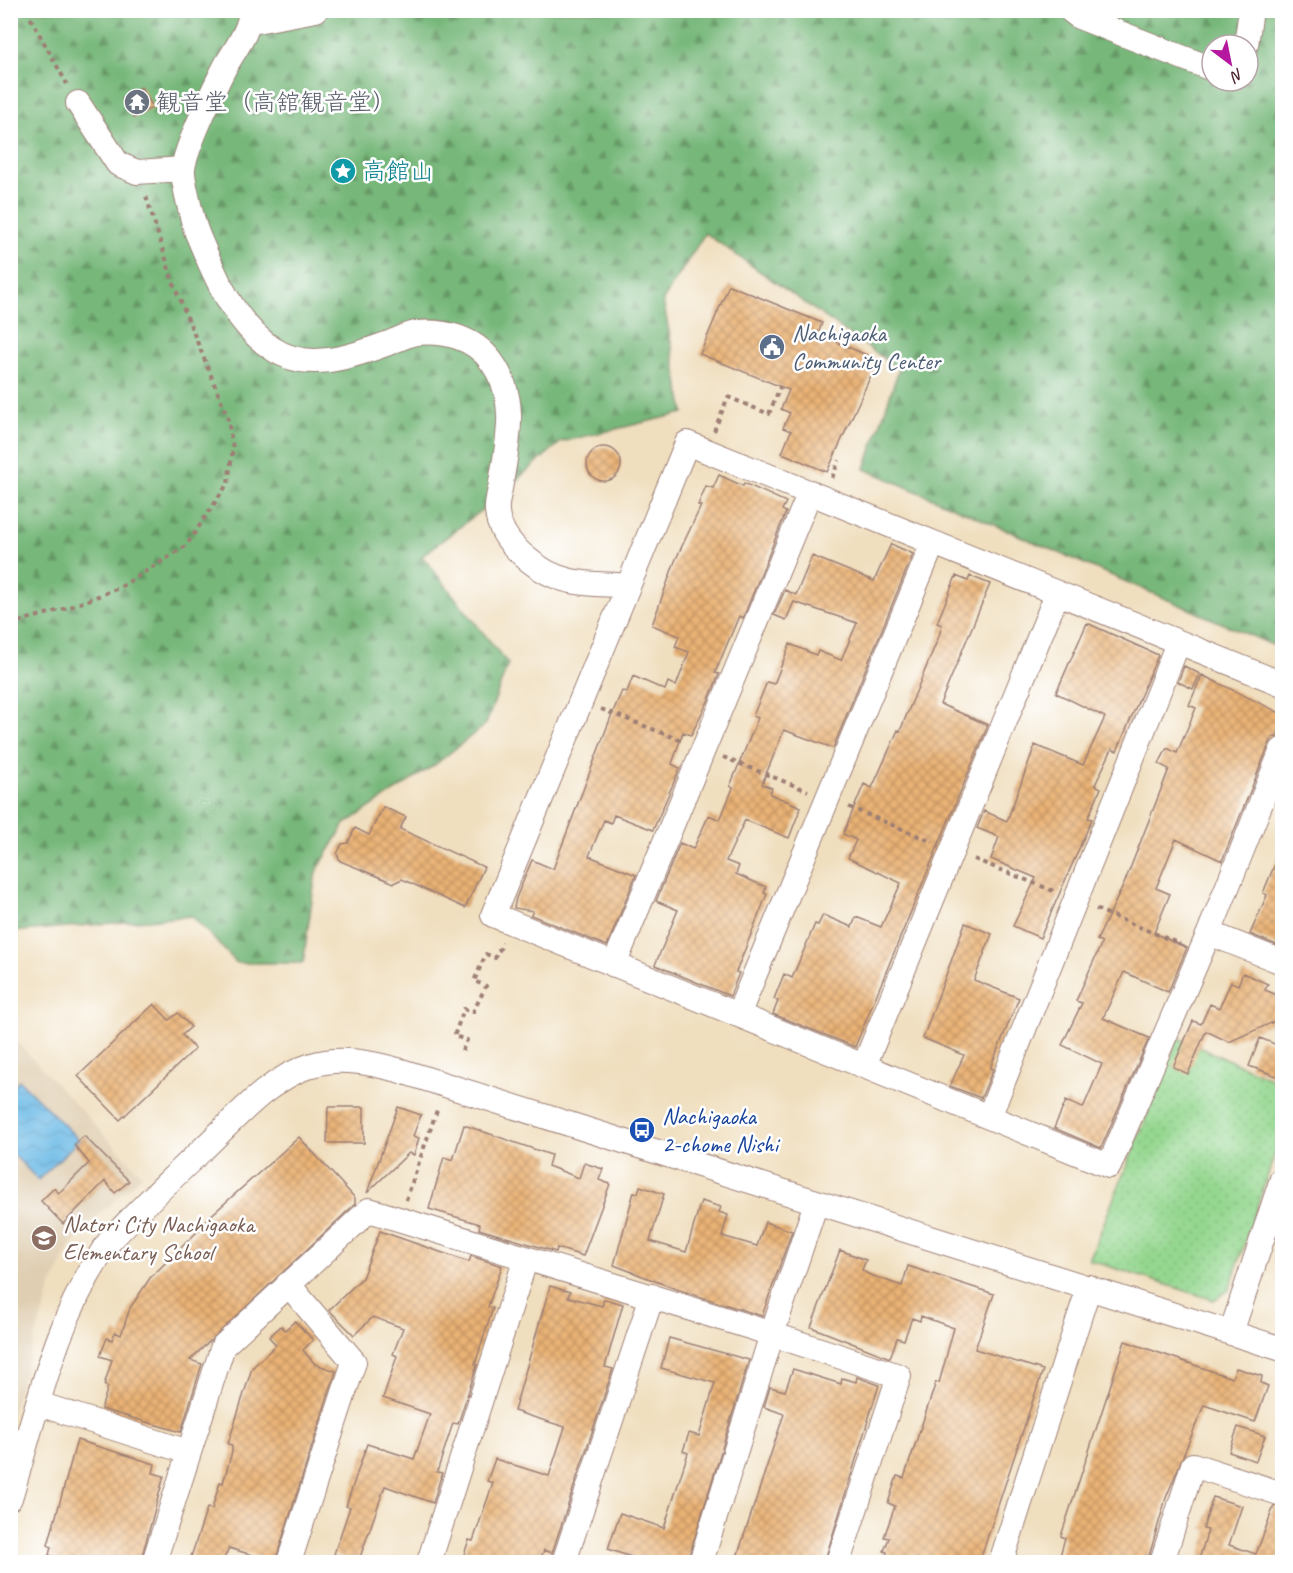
<svg xmlns="http://www.w3.org/2000/svg" width="1293" height="1573" font-family="Caveat,'Klee One',sans-serif">
<style>
.built{fill:#dfceb1}
.forest{fill:url(#forest-firs);stroke:#606c52;stroke-width:1.5;fill-rule:evenodd}
.park{fill:url(#park-dots);stroke:#6f7b5d;stroke-width:1.5}
.water{fill:url(#water-waves);stroke:#5a6c88;stroke-width:1.5}
.building{fill:url(#building-cross-hatch)}
.lines{fill:none;stroke-linecap:round;stroke-linejoin:round}
.minor-casing{stroke:#9d7f75;stroke-width:26}
.path{stroke:#9d7f75;stroke-width:4;stroke-dasharray:4.5 4.5;stroke-linecap:butt}
.minor{stroke:#fff;stroke-width:24}
.labels{text-anchor:middle;dominant-baseline:central;stroke-width:5;stroke-linejoin:round;paint-order:stroke}
.worship-label{font-size:24px;fill:#5b616d;stroke:#fff;text-anchor:start}
.culture-label{font-size:24px;fill:#0d838f;stroke:#fff;text-anchor:start}
.service-label{font-size:24px;fill:#4e5e75;stroke:#fff;text-anchor:start}
.transit-label{font-size:24px;fill:#164399;stroke:#fff;text-anchor:start}
.education-label{font-size:24px;fill:#785e54;stroke:#fff;text-anchor:start}
</style>
<defs>
<pattern id="forest-firs" width="22" height="20" patternUnits="userSpaceOnUse" patternTransform="scale(1.5)"><rect width="22" height="20" fill="#77b87a"/><path d="M5 1l3.5 6h-7zM16 11l3.5 6h-7z" fill="#649564"/></pattern>
<pattern id="park-dots" width="8" height="8" patternUnits="userSpaceOnUse" patternTransform="scale(1.5)"><rect width="8" height="8" fill="#94d78f"/><path d="M2 2h.1M6 6h.1" fill="none" stroke="#81b87c" stroke-width="1.8" stroke-linecap="round"/></pattern>
<pattern id="water-waves" width="16" height="10" patternUnits="userSpaceOnUse" patternTransform="scale(1.5)"><rect width="16" height="10" fill="#6bbae6"/><path d="M0 5q4-4 8 0t8 0" fill="none" stroke="#5e9fc5"/></pattern>
<pattern id="building-cross-hatch" width="8" height="8" patternUnits="userSpaceOnUse" patternTransform="scale(1.5)"><rect width="8" height="8" fill="#eab376"/><path d="M0 0l8 8M0 8l8-8" fill="none" stroke="#c09161"/></pattern>
</defs>
<rect width="100%" height="100%" fill="#fff"/>
<filter id="ink" filterUnits="userSpaceOnUse"><feTurbulence type="fractalNoise" baseFrequency=".0167" numOctaves="2"/><feDisplacementMap in="SourceGraphic" scale="12" xChannelSelector="R" yChannelSelector="G"/><feConvolveMatrix kernelMatrix="1 2 1 2 8 2 1 2 1" color-interpolation-filters="sRGB"/></filter>
<filter id="wash" filterUnits="userSpaceOnUse"><feTurbulence type="fractalNoise" baseFrequency=".008" numOctaves="4" result="noise"/><feDisplacementMap in="SourceGraphic" scale="24" xChannelSelector="R" yChannelSelector="G"/><feGaussianBlur stdDeviation="1.35" result="paint"/><feColorMatrix in="noise" values="0 0 0 0 0 0 0 0 0 0 0 0 0 0 0 0 0 1.4 0 .05"/><feComposite in="paint" operator="in"/></filter>
<g filter="url(#wash)">
<rect width="100%" height="100%" fill="#f0dfbf"/>
<!-- built -->
<path class="built" d="M11,1036L142,1175L88,1225L68,1251L51,1287L11,1414Z"/>
<!-- forest -->
<path class="forest" d="M11,11H1282V649L865,469L899,369L705,233L663,300L684,413L561,442L478,513L422,556L508,664L486,724L436,764L345,824L316,872L303,963H237L192,916L11,932ZM1212,45H1248V81H1212Z"/>
<!-- park -->
<path class="park" d="M1178,1038L1282,1083V1133L1229,1290L1214,1300L1089,1260Z"/>
<!-- water -->
<path class="water" d="M19,1080L79,1140L38,1180L11,1152V1089Z"/>
<g id="blocks">
<!-- building -->
<path class="building" d="M141,87L153,107L134,118L122,99Z
M729,285L822,323L818,334L878,360L827,472L782,453L791,431L783,428L790,413L781,409L789,390L700,354Z
M587 464a17 17 0 1 1 34 0a17 17 0 1 1-34 0Z
M719,475L743,486L744,483L786,502L782,510L786,512L743,618L739,616L715,673L719,674L709,699L691,735L683,732L672,764L680,768L653,830L614,815L611,823L604,820L589,856L636,875L607,946L531,915L533,911L514,908L516,898L532,860L553,869L612,714L622,691L627,692L633,676L665,690L668,682L676,686L689,652L675,647L679,636L652,625L675,561L701,506L698,505L706,486L713,488Z
M891,544L913,554L833,748L784,730L762,784L772,788L770,794L801,807L789,838L745,820L726,861L739,866L736,874L766,887L764,893L767,894L736,972L739,973L730,996L655,965L678,910L656,901L680,843L693,849L709,815L720,820L733,788L730,786L758,718L753,716L767,682L774,684L790,644L816,655L818,651L841,660L857,623L794,602L786,620L774,615L785,590L796,595L812,556L874,581Z
M956,576L968,581L970,576L990,584L940,704L988,725L855,1047L773,1014L778,1001L774,999L784,974L792,978L815,924L818,925L823,915L852,927L856,917L881,927L901,883L848,858L856,840L843,834L864,784L872,788L898,730L900,731L939,636L942,625L937,623Z
M1087,623L1158,655L1117,751L1112,749L1095,785L1101,788L1088,818L1092,819L1040,938L1013,926L1036,878L991,859L999,837L977,828L984,811L1007,821L1035,745L1083,765L1105,717L1056,693Z
M1184,666L1200,674L1193,689L1178,682Z
M1202,675L1282,714V726L1277,737H1272L1222,861L1176,839L1156,888L1170,894L1154,933L1187,948L1168,992L1124,972L1103,1018L1149,1038L1101,1148L1054,1128L1066,1101L1083,1108L1102,1064L1062,1045L1082,1003L1076,1001L1102,942L1097,940L1124,884L1169,769L1159,764L1167,748L1177,753L1196,708L1189,705Z
M383,807L406,817L400,829L484,867L465,908L402,879L394,883L340,861L337,854L342,844L348,843L355,828L369,835Z
M1282,847V938L1279,946L1250,934L1267,895L1263,893Z
M965,923L992,934L974,980L1019,998L990,1068L993,1069L981,1098L950,1086L964,1055L923,1038Z
M1243,973L1268,984L1265,990L1282,997L1280,1019L1229,1042L1206,1031L1188,1074L1173,1067L1193,1021L1201,1024L1210,1004L1219,1008L1231,982L1238,985Z
M154,1004L169,1020L178,1013L191,1027L182,1035L195,1049L120,1120L78,1076Z
M1260,1038L1282,1047V1078L1249,1066Z
M328,1107H364V1143H327Z
M398,1107L421,1115L413,1136L419,1138L414,1155L409,1153L367,1193Z
M464,1125L551,1155L548,1166L579,1178L584,1163L603,1169L599,1180L610,1184L583,1256L557,1248L556,1252L479,1229L480,1224L429,1209L444,1157L453,1160Z
M84,1136L129,1181L115,1193L105,1181L63,1224L41,1201L54,1188L59,1193L89,1163L74,1145Z
M299,1137L355,1198V1204L190,1360L202,1364L181,1432L101,1409L108,1387L104,1385L112,1360L100,1356L107,1338L112,1340L115,1332L121,1335L130,1308L150,1278L199,1230L197,1228Z
M640,1186L664,1194L650,1241L686,1252L701,1201L721,1207L719,1212L728,1215L722,1236L757,1246L765,1222L792,1231L762,1316L676,1289L614,1265L634,1192L638,1193Z
M380,1231L469,1262L471,1256L502,1266L488,1307L493,1308L475,1364L477,1365L458,1424L453,1423L437,1472L442,1473L433,1503L385,1486L358,1563L334,1554L350,1507L346,1506L367,1444L414,1459L430,1414L383,1398L397,1356L393,1354L403,1328L373,1317L354,1335L329,1310L362,1278Z
M840,1250L866,1260L862,1270L868,1274L902,1286L908,1266L994,1294L975,1349L1043,1370L979,1563H884L887,1552L884,1551L889,1538L884,1537L895,1506L888,1503L897,1476L904,1478L936,1382L939,1383L954,1328L921,1316L920,1321L912,1318L904,1340L897,1338L890,1358L811,1327Z
M550,1286L570,1292L568,1297L602,1306L604,1299L623,1304L605,1367L613,1369L552,1553L544,1550L539,1563H461L469,1540L473,1541L493,1483L487,1481L495,1459L549,1476L565,1427L514,1411Z
M295,1321L313,1340L303,1350L315,1364L336,1371L275,1562L229,1548L222,1563H189L207,1508L212,1509L220,1482L223,1483L232,1452V1445L228,1444L252,1368L276,1345L269,1337L281,1326L285,1330Z
M669,1338L749,1360L687,1563H648L608,1549L620,1513L664,1528L688,1453L683,1451L689,1433L699,1436L715,1383L661,1368Z
M1125,1341L1232,1378L1236,1368L1262,1376L1261,1383L1268,1386L1255,1422L1204,1405L1166,1498L1147,1563H1058L1065,1538L1061,1536Z
M793,1369L841,1384L842,1378L856,1382L857,1377L879,1385L824,1563H735L784,1414L764,1407L770,1387L785,1391Z
M1238,1427L1265,1436L1256,1461L1229,1452Z
M77,1440L155,1464L153,1473L164,1476L140,1563H50L52,1556L49,1555L51,1547L48,1545Z
M1213,1497L1242,1506L1229,1545L1256,1554L1274,1506L1282,1508V1563H1198L1208,1530L1203,1529Z"/>
</g>
</g>
<g filter="url(#ink)">
<use href="#blocks" fill-opacity="0" stroke="#9d7f75" stroke-width="1.5"/>
<g class="lines">
<!-- minor casing -->
<g class="minor-casing">
<path id="minor" d="M251,10C250,30 236,48 226,65C216,84 185,149 183,169C182,178 193,223 197,233C214,274 234,324 273,349C307,372 351,357 386,344C395,341 406,335 416,333C445,330 474,338 491,361C519,398 508,441 501,483C500,491 496,502 497,511C499,543 541,575 571,581C589,585 609,584 627,586
M1070,10L1079,17L1212,69
M251,22L316,10
M1246,45L1251,10
M78,103L118,164L137,172L183,169
M1282,684L687,443L493,915L1109,1166L1209,933L1282,750
M1209,933L1282,962
M614,965L810,492
M738,1015L933,543
M864,1066L1057,594
M989,1117L1178,643
M288,1284L354,1362L289,1562
M1231,1333L1282,1179
M39,1404L188,1452
M10,1498C37,1411 55,1317 109,1242C139,1209 171,1179 204,1148C236,1118 268,1079 312,1065C340,1056 371,1063 398,1070L1282,1349
M154,1562L223,1346L369,1210L750,1327L899,1376L838,1562
M429,1562L526,1258
M564,1562L652,1296
M701,1562L772,1334L816,1203
M1001,1562L1089,1287
M1162,1562L1193,1465L1282,1494"/>
</g>
<!-- path -->
<path class="path" d="M26,10L67,84
M714,431L728,397L769,414L780,387
M832,478L839,460
M10,624L67,608L119,588L186,546L228,483L233,448L227,415L174,285L145,193
M601,709L683,741
M723,757L808,791
M849,807L933,842
M974,859L1056,892
M1096,909L1180,944
M462,1051L467,1040L454,1036L464,1009L473,1012L486,986L474,981L486,954L495,958L503,943
M406,1200L438,1107"/>
<!-- minor -->
<use href="#minor" class="minor"/>
</g>
</g>
<!-- icons -->
<defs>
<g id="temple-disc" transform="scale(1.35)"><circle r="9.5" fill="#6b7280" stroke="#fff"/><path d="M0-6L5-2H3V0L6.5 2.5H4V6H1.5V3h-3V6H-4V2.5H-6.5L-3 0V-2H-5Z" fill="#fff"/></g>
<g id="sight-disc" transform="scale(1.35)"><circle r="9.5" fill="#0f9aa8" stroke="#fff"/><path d="M0-6L1.8-2.2L6-1.7L2.9 1.2L3.7 5.4L0 3.3L-3.7 5.4L-2.9 1.2L-6-1.7L-1.8-2.2Z" fill="#fff"/></g>
<g id="civic-disc" transform="scale(1.35)"><circle r="9.5" fill="#5c6f8a" stroke="#fff"/><path d="M-.6-6.5H3V-4.5H.6V-3L4-1V1h2V6H-6V1h2V-1L-.6-3ZM-1.2 2.5V6h2.4V2.5Z" fill="#fff"/></g>
<g id="bus-disc" transform="scale(1.35)"><circle r="9.5" fill="#1a4fb4" stroke="#fff"/><path d="M-5-6H5V4H4V6H2V4H-2V6H-4V4H-5ZM-3.5-4V0h7V-4ZM-3.5 1.2v1.5H-2V1.2ZM2 1.2v1.5H3.5V1.2Z" fill="#fff"/></g>
<g id="school-disc" transform="scale(1.35)"><circle r="9.5" fill="#8d6e63" stroke="#fff"/><path d="M0-5L7-2L0 1L-7-2ZM-4 1L0 2.5L4 1V4Q0 6-4 4Z" fill="#fff"/></g>
</defs>
<g fill-rule="evenodd">
<use href="#temple-disc" x="137" y="102"/>
<use href="#sight-disc" x="343" y="171"/>
<use href="#civic-disc" x="772" y="347"/>
<use href="#bus-disc" x="642" y="1130"/>
<use href="#school-disc" x="44" y="1238"/>
</g>
<g class="labels">
<!-- worship labels -->
<g class="worship-label">
<text x="156" y="102">観音堂（高舘観音堂）</text>
</g>
<!-- culture labels -->
<g class="culture-label">
<text x="362" y="171">高館山</text>
</g>
<!-- service labels -->
<g class="service-label">
<text x="792" y="333">Nachigaoka<tspan x="792" dy="28">Community Center</tspan></text>
</g>
<!-- transit labels -->
<g class="transit-label">
<text x="662" y="1116">Nachigaoka<tspan x="662" dy="28">2-chome Nishi</tspan></text>
</g>
<!-- education labels -->
<g class="education-label">
<text x="63" y="1224">Natori City Nachigaoka<tspan x="63" dy="28">Elementary School</tspan></text>
</g>
</g>
<!-- margin -->
<rect width="1293" height="1573" fill="none" stroke="#fff" stroke-width="36"/>
<!-- north arrow -->
<g transform="translate(1230 63) rotate(148)"><circle r="28" fill="#ffffff" stroke="#b7a5aa" stroke-width="1.5"/>
<path d="M0-4.5L10 22L0 15L-10 22Z" fill="#b5179e"/>
<text y="-9" font-size="16" font-weight="bold" text-anchor="middle" fill="#4a1f2b">N</text>
</g>
</svg>
